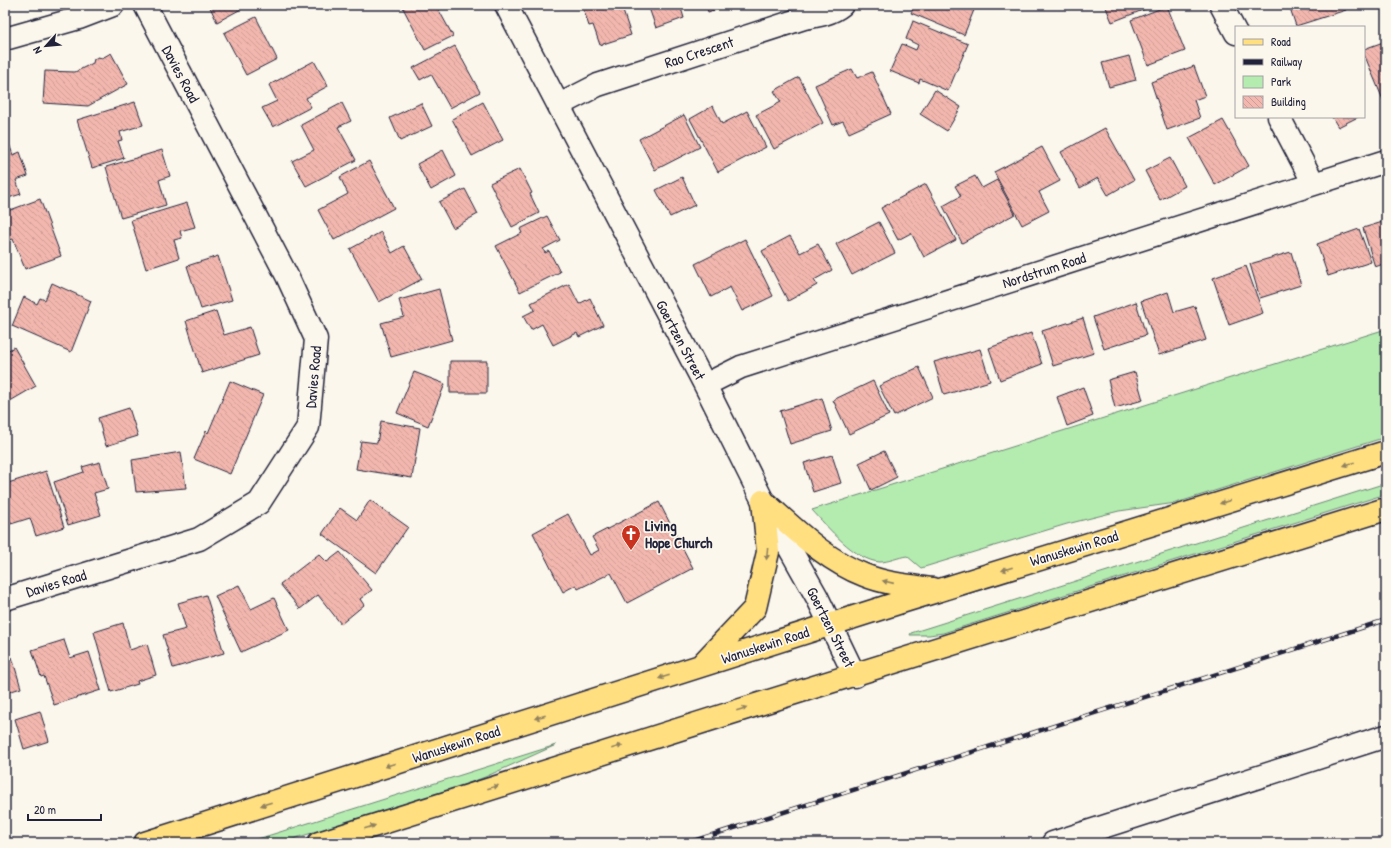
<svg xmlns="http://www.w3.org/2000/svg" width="1391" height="848" font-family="'Patrick Hand',sans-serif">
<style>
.green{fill:#b4ecaf;stroke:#6b8775}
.building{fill:url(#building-back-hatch);stroke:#22223b}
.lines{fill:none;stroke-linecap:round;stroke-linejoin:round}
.minor-casing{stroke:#22223b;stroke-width:25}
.major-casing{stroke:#22223b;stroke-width:25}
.minor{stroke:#fbf7ec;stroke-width:22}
.major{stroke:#ffdf80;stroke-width:22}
.rail-casing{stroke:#22223b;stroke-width:4.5}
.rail{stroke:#fbf7ec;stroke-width:3;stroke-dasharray:9;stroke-linecap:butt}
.oneway{fill:#90805e}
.labels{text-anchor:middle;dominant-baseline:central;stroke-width:3.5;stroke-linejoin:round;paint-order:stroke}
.street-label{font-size:15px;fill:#22223b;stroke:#fbf7ec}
.poi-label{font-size:15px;font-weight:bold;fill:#22223b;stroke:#fbf7ec;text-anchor:start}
</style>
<defs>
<pattern id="building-back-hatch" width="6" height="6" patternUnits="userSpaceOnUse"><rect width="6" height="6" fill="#f2b7ae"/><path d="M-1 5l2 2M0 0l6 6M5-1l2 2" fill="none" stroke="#cf9d97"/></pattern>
</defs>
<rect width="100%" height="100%" fill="#fbf7ec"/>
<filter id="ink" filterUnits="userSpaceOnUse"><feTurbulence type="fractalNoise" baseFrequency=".025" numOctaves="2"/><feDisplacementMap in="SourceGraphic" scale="8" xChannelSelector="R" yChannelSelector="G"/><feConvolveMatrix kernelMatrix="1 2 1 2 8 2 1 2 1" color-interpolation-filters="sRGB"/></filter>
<g filter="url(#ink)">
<!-- green -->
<path class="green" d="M1386,329V437L1176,503L1119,511L1067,524L921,568L907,556C899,557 888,562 880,562C855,561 827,526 812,510Z
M1386,483V494L943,633L929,635H910L911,633Z
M556,745L485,777L461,786L280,843H245Z"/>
<!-- building -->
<path class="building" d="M209,5H241L243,8L217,22Z
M409,5H436L453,36L425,50L403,8Z
M582,5H621L631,35L600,45L593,25L589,26Z
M648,5H680L684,18L656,28Z
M706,5H728L708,12Z
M915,5H976L964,35L911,13Z
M1105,5H1147L1148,8L1112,22Z
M1289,5H1345L1346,10L1296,26Z
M1167,6L1185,51L1148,65L1131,20Z
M256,17L277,59L246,75L224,33Z
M913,21L968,44L948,91L920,79L919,83L890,71L902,44L916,50L918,45L906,39Z
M1386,41V107L1364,54V49Z
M455,46L480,92L450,108L431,74L420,80L413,68Z
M111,53L128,84L88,106L43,103L45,71L75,72L93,63L94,59L98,57L102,58Z
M1129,56L1136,80L1109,87L1102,63Z
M314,61L328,86L306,98L311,107L273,127L262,108L277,101L269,85Z
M1194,66L1205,96L1194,100L1200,118L1167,130L1151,82Z
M852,69L857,78L872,72L891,114L849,133L843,121L833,125L815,85Z
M799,77L823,123L774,149L756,115L781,102L774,91Z
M935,90L961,107L947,131L920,114Z
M135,102L143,125L120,132L122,140L118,141L124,158L92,168L77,120Z
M483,102L503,140L472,156L452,119Z
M342,103L351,121L338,127L356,160L306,186L292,161L314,150L301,125Z
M421,103L432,126L400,141L390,118Z
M713,106L722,124L747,111L766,147L718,172L690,119Z
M684,115L700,147L655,170L639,139Z
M1332,117H1358L1338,127Z
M1223,120L1249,166L1215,185L1189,138Z
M1105,128L1134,180L1108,195L1098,178L1080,188L1061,152Z
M8,141L13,155L20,152L28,176L16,180L21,194L5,199V142Z
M1042,147L1060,181L1039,192L1049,211L1022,225L994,172Z
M162,150L170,176L159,180L166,205L121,218L106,167Z
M443,150L456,176L431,190L417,164Z
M1170,158L1185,186L1160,200L1145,171Z
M369,161L394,208L334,240L318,210L348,194L340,177Z
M520,169L532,193L530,194L539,213L512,227L490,183Z
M975,176L982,188L997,180L1015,214L962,243L943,206L961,196L955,186Z
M682,177L695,205L670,217L656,190Z
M926,184L956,240L924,257L911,233L898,240L881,208Z
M465,189L478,214L453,228L439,202Z
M40,199L61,256L25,269L13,239L9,240L5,229V212Z
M187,203L195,227L180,231L182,238L174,240L179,258L146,269L131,220Z
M547,216L560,240L543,249L545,253L549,251L560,272L520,292L496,246L522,233L520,229Z
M1386,221V263L1375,267L1363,228Z
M879,222L895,253L852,275L836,244Z
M1359,229L1371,262L1328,276L1317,244Z
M381,232L392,253L404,246L422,279L379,302L350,249Z
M790,236L800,253L818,244L832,270L814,280L817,285L788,301L762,251Z
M745,239L773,296L742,311L730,287L711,297L695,264Z
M1291,252L1301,285L1260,298L1250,264Z
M218,256L232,300L201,309L187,266Z
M1246,266L1263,313L1229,325L1213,278Z
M52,283L91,301L71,352L12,326L24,297L37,304L40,298L45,300Z
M569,284L579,304L590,298L603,325L579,337L577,333L553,345L542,324L531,330L523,316L535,310L531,303Z
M439,289L452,340L391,357L381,323L404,317L399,300Z
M1168,292L1174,312L1195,306L1206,340L1159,355L1141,301Z
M1136,302L1146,335L1104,349L1093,317Z
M216,311L224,335L250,327L259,355L202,373L186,321Z
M1083,318L1094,353L1053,366L1042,331Z
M1031,333L1042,364L1000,380L989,348Z
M14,347L36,386L5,404V352Z
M980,349L990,381L944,395L934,362Z
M450,361H487V393H450Z
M919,367L933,397L894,416L879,386Z
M414,372L445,384L428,426L397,413Z
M1135,372L1143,400L1115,408L1108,380Z
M230,381L263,395L230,474L194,459L206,431L208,433Z
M873,381L889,415L849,434L833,400Z
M1083,387L1093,416L1067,426L1057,397Z
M822,398L832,431L790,444L780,411Z
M129,408L138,436L106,446L98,418Z
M381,421L420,428L412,478L356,469L361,441L377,443Z
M884,451L897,477L871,490L859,463Z
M181,452L186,488L136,492L132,460Z
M832,455L841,483L813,492L804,463Z
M100,462L108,489L94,493L101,515L68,525L54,482L84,472L82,467Z
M46,471L64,527L36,536L30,518L11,524L5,507V484Z
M370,500L408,527L376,573L322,534L340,508L357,520Z
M659,502L693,568L627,603L611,573L578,589L576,585L563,592L533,533L568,514L590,555L599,550L592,537Z
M340,552L372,590L360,599L364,605L341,624L318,595L300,609L280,584L319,554L327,562Z
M239,585L251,609L274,598L289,630L241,652L215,596Z
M206,595L224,653L173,668L163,635L186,629L178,603Z
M123,623L130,650L147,644L156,675L137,681L138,684L111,692L94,632Z
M64,640L70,658L89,652L101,690L54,705L44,676L41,677L32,650Z
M12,657L21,688L5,693V659Z
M40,711L49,741L24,749L15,719Z"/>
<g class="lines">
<!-- minor casing -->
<g class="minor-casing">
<path id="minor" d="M506,5L705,385L763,501L817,597L855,676
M1221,5L1236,33
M5,39L79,18L113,5
M559,105L598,85L804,18C817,16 831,14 842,5
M1279,117L1314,184
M705,385L741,367L1386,161
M5,599L199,539L259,503L308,427L316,339L287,276L145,5
M1053,843L1386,736"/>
</g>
<!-- major casing -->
<g class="major-casing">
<path id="major" d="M763,501C794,528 825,560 864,575C886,584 910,586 933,589
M703,663L755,608L768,552L763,501
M145,843L898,603L1386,452
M319,843C674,729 1030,621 1386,509"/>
</g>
<!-- minor -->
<use href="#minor" class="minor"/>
<!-- major -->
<use href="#major" class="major"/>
<!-- rail casing -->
<g class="rail-casing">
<path id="rail" d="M687,843L1386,620"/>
</g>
<!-- rail -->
<use href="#rail" class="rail"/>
</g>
<!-- one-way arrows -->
<defs><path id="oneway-solid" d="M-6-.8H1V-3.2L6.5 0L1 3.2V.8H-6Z"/></defs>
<g class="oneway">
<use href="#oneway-solid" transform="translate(1349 464) rotate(163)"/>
<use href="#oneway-solid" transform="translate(1225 502) rotate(163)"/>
<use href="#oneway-solid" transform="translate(767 554) rotate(96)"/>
<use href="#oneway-solid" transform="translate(1007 569) rotate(163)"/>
<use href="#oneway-solid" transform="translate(888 582) rotate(-167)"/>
<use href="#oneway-solid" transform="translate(664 677) rotate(162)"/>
<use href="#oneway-solid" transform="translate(742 709) rotate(-17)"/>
<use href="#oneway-solid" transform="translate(540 717) rotate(162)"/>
<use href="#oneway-solid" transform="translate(617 747) rotate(-17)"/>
<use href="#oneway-solid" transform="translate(390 765) rotate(162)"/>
<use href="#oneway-solid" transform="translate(493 787) rotate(-18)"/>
<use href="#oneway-solid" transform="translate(266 804) rotate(162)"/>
<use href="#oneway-solid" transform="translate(370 827) rotate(-18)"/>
</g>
</g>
<!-- icons -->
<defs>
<g id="church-pin" transform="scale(1)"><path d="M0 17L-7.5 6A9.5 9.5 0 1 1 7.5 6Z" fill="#c8321e" stroke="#fbf7ec"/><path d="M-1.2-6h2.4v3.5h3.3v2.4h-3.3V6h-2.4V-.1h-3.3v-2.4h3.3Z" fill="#fff"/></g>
</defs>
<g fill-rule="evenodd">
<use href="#church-pin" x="631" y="534"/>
</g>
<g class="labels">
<!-- street labels -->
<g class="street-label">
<text transform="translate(699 52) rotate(-18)">Rao Crescent</text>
<text transform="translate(181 74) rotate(62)">Davies Road</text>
<text transform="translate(1044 270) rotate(-18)">Nordstrum Road</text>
<text transform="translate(681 340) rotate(62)">Goertzen Street</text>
<text transform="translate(313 377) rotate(-85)">Davies Road</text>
<text transform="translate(1074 548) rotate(-17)">Wanuskewin Road</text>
<text transform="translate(56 583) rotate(-17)">Davies Road</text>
<text transform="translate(831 627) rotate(63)">Goertzen Street</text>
<text transform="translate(765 645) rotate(-18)">Wanuskewin Road</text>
<text transform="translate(456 744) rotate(-18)">Wanuskewin Road</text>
</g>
<!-- poi labels -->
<g class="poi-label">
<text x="645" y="525">Living<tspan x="645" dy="17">Hope Church</tspan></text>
</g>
</g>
<!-- margin -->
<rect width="1391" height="848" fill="none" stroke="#fbf7ec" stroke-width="20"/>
<rect x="10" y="10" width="1371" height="828" fill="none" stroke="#22223b" stroke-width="1.5" filter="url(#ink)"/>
<!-- legend -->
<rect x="1235" y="26" width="130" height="92" fill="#fbf7ec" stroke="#a4a2a5"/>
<rect x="1243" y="39" width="20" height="6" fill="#ffdf80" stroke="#a4a2a5"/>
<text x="1271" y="46" font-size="12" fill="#22223b">Road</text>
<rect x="1243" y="59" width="20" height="6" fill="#22223b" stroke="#a4a2a5"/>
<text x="1271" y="66" font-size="12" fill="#22223b">Railway</text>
<rect x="1243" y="76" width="20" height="12" fill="#b4ecaf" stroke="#a4a2a5"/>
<text x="1271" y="86" font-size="12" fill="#22223b">Park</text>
<rect x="1243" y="96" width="20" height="12" fill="url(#building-back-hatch)" stroke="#a4a2a5"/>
<text x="1271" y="106" font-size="12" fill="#22223b">Building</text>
<!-- north arrow -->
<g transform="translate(46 46) rotate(243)" stroke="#fbf7ec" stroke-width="3" paint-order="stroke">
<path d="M0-3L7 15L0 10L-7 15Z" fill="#22223b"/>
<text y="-6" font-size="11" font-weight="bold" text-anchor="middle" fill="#22223b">N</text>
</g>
<!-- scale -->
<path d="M28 814v6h73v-6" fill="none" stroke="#22223b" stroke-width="2"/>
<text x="34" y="814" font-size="12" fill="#22223b" stroke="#fbf7ec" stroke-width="3" paint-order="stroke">20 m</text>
</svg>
